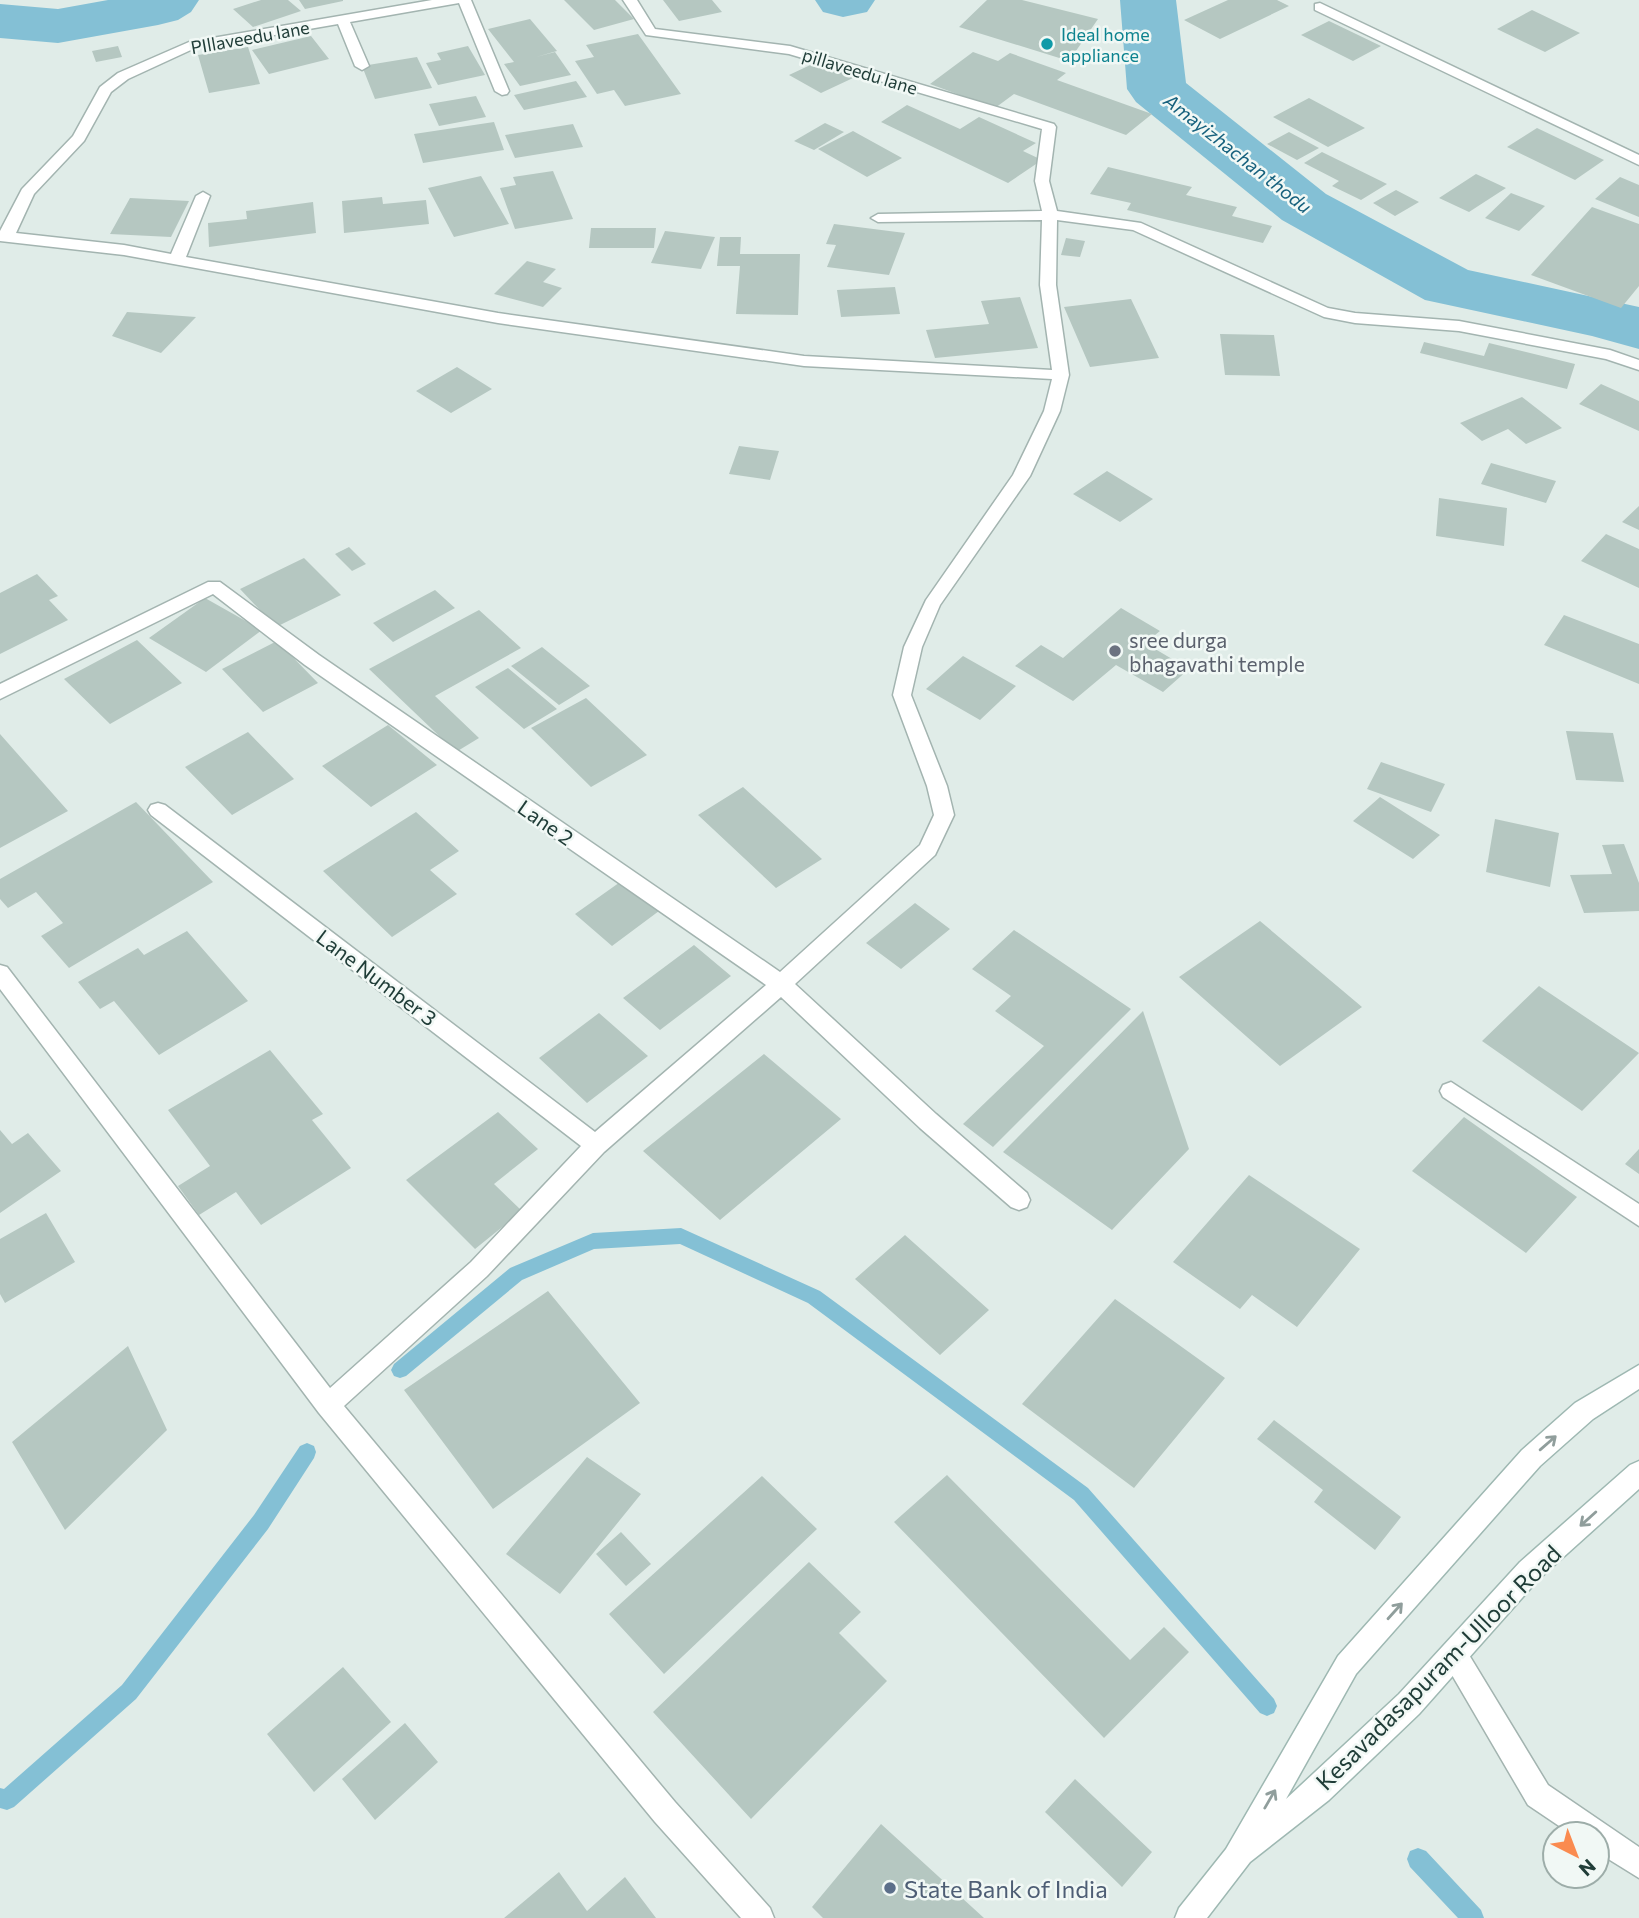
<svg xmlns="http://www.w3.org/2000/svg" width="1639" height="1918" font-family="Commissioner,sans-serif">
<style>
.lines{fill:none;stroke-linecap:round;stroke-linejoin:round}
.stream{fill:#84c0d5;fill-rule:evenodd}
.river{fill:#84c0d5;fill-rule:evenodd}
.building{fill:#b5c7c1}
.service-casing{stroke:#a3b4b0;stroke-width:3}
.minor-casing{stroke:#a3b4b0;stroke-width:3}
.secondary-casing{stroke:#9eb8b2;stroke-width:3}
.service{fill:#fff;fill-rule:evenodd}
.minor{fill:#fff;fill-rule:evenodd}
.secondary{fill:#fff;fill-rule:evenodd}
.oneway{stroke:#909e9c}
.culture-dot{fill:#0f9aa8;stroke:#f1f8f5;stroke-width:2.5}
.worship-dot{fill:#6b7280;stroke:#f1f8f5;stroke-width:2.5}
.service-dot{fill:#5c6f8a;stroke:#f1f8f5;stroke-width:2.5}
.labels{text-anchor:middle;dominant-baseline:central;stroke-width:5;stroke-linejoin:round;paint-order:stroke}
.far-culture-label{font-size:18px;fill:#0d838f;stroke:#f1f8f5;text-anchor:start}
.far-street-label{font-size:18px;fill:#203d38;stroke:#f1f8f5}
.far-water-label{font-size:19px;font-style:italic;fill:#16617d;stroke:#f1f8f5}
.worship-label{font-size:21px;fill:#5b616d;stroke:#f1f8f5;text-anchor:start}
.street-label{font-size:21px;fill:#203d38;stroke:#f1f8f5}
.near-street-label{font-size:24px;fill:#203d38;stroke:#f1f8f5}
.near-service-label{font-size:24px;fill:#4e5e75;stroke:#f1f8f5;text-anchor:start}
</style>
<rect width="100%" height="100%" fill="#e0ece8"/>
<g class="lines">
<!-- stream -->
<path class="stream" d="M681,1228L820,1291L1088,1488L1274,1699L1277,1706L1274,1713L1267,1716L1260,1713L1074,1500L808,1303L680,1244L594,1249L522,1280L406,1376L400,1378L394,1376L391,1370L394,1364L510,1268L593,1233Z
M307,1443L314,1446L316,1452L314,1458L268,1529L136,1699L14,1807L7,1810L0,1808V1788L4,1789L122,1685L254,1515L300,1446Z
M1418,1848L1426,1851L1481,1910L1484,1918H1458L1410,1867L1407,1859L1410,1851Z"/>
<!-- river -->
<path class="river" d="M108,0H199L191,12L178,20L158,25L58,43L0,38V4L58,9Z
M815,0H875L867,12L843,17L823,12Z
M1120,0H1176L1186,83L1326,194L1468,270L1639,307V349L1592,336L1425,300L1282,220L1136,102L1127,89Z"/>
</g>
<!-- building -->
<path class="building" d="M261,0H288L301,11L253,27L233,9Z
M299,0H343V1L305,9Z
M564,0H615L634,19L594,30Z
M663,0H712L722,12L679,21Z
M987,0H1022L1098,19L1069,61L959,27Z
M1228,0H1277L1289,6L1220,39L1184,20Z
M1532,10L1580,33L1545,52L1497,29Z
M530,19L557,51L536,57L555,52L571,75L520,86L504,64L514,62L488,29Z
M1329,21L1381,46L1353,61L1301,35Z
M638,34L681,94L625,106L614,90L597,94L575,61L594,57L586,45Z
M311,36L329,59L269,74L252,50Z
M118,46L122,57L96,62L92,51Z
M468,46L485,75L438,85L426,63L441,60L437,53Z
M248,47L260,84L209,93L198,55Z
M973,52L998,61L1010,53L1066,73L1057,80L1152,114L1126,135L1014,94L995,108L930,84Z
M417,57L432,88L375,99L362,66Z
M821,60L853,78L821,93L789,75Z
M576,81L587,97L524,110L514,95Z
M476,96L486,117L439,126L429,104Z
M1309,98L1365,128L1328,147L1273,117Z
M907,105L960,129L979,117L1036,143L1023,151L1042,160L1008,183L881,122Z
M494,122L504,150L423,163L414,134Z
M825,123L844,132L814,150L794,141Z
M573,124L583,147L515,158L505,135Z
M1537,128L1604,160L1575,180L1507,147Z
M853,131L902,158L867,177L818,149Z
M1289,132L1319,148L1297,160L1267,144Z
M1322,152L1387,184L1361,200L1332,186L1339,181L1304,163Z
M1108,167L1192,187L1186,195L1237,207L1232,216L1272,226L1263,243L1127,210L1131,203L1090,194Z
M553,171L573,219L515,229L500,188L516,185L513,177Z
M1476,174L1506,188L1469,212L1439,198Z
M481,176L509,224L454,237L428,188Z
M1620,177L1639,185V217L1595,199Z
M1396,190L1419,202L1395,216L1373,203Z
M1511,193L1545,206L1519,231L1485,218Z
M382,197L383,204L426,200L429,224L344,233L342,201Z
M130,198L189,201L171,237L110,234Z
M313,202L316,233L209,247L208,223L247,219L246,211Z
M1592,207L1639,224V286L1621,308L1531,275Z
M834,224L905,233L889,275L827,267L836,245L826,244Z
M591,228H656L654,248H589Z
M665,231L715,237L701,269L651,263Z
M720,237H741L740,254H800L798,315L736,314L740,266H717Z
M1066,238L1085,241L1080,257L1061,255Z
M527,261L556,269L543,282L562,288L543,307L494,294Z
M895,287L900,314L841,317L837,290Z
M1020,297L1038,348L935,358L926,330L989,324L981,301Z
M1131,299L1159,358L1090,367L1064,307Z
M127,312L196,317L161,353L112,336Z
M1220,334L1274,335L1280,376L1225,375Z
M1424,342L1484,356L1489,343L1575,364L1567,389L1420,353Z
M457,367L492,389L451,413L416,391Z
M1601,384L1639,401V431L1579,404Z
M1522,397L1562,428L1526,444L1508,429L1482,441L1460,423Z
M739,446L779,451L770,480L729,474Z
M1491,463L1556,481L1546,503L1481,484Z
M1107,471L1153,499L1120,522L1073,494Z
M1439,498L1507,508L1504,546L1436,536Z
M1639,506V530L1622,522Z
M1606,534L1639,549V588L1581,561Z
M349,547L366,564L352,571L335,554Z
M304,558L341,595L276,627L240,589Z
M37,574L58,596L49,600L68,620L0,654V593Z
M435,590L455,608L393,642L373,623Z
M205,598L262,630L206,672L149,638Z
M1121,608L1160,631L1145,643L1189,669L1163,692L1116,665L1073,701L1015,666L1041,645L1063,658Z
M479,610L521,648L435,696L479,738L456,752L369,669Z
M1564,615L1639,644V684L1544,645Z
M137,640L182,683L110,724L64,679Z
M277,641L318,683L263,712L222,669Z
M542,647L590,686L559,705L511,666Z
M963,656L1016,686L980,720L926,689Z
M508,668L557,709L524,729L475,687Z
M586,698L647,755L591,787L531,728Z
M388,725L437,765L371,807L322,766Z
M1566,731L1613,733L1624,782L1576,780Z
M248,732L294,779L232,815L185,767Z
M0,734L68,811L0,848Z
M1381,762L1445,784L1431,812L1367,789Z
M743,787L822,859L776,888L698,815Z
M1380,797L1440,835L1413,859L1353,821Z
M136,802L213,882L69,968L41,936L63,923L36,892L8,908L0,899V879Z
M416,812L459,851L430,870L457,894L392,937L323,871Z
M1495,819L1559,833L1550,887L1486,872Z
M1624,844L1639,883V911L1584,913L1570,875L1612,874L1602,845Z
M623,880L659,911L612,946L575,914Z
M915,903L950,929L901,969L866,943Z
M1260,921L1362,1007L1280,1066L1179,977Z
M1014,930L1131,1009L993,1147L963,1124L1044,1046L995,1011L1011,996L972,969Z
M187,931L248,1001L159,1055L114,1001L100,1009L78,982L138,948L144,955Z
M694,945L731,976L660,1030L623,998Z
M1539,986L1639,1053L1582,1111L1482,1041Z
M1143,1011L1189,1149L1112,1230L1003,1152Z
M599,1013L648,1056L587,1103L539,1058Z
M270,1050L323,1114L312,1120L351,1168L261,1225L236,1192L199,1215L178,1186L210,1166L168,1110Z
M764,1054L841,1119L720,1220L643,1151Z
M498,1112L538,1149L494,1184L522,1211L475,1249L406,1180Z
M1464,1117L1577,1197L1526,1253L1412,1171Z
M0,1130L12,1144L28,1133L61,1171L0,1213Z
M1639,1149V1174L1625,1164Z
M1249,1175L1360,1249L1297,1327L1252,1295L1240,1309L1173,1262Z
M46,1213L75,1262L5,1303L0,1294V1239Z
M905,1235L989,1310L940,1355L855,1279Z
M548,1291L640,1403L493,1509L404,1390Z
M1115,1299L1225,1378L1134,1488L1022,1404Z
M128,1346L167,1430L65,1530L12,1442Z
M1274,1420L1401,1517L1375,1550L1314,1502L1323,1490L1257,1439Z
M587,1457L641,1494L560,1594L506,1554Z
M947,1475L1130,1660L1164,1627L1189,1652L1104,1738L894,1522Z
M762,1476L817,1529L664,1674L609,1614Z
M621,1532L651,1564L626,1586L596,1554Z
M809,1562L861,1612L839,1633L887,1681L751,1819L653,1712Z
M343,1667L391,1722L314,1792L267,1734Z
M405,1723L438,1762L375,1820L342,1779Z
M1075,1779L1152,1852L1122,1887L1045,1812Z
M881,1824L984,1918H823L812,1907Z
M559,1872L587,1911L625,1877L656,1918H504Z"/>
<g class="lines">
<!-- service casing -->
<g class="service-casing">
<path id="service" d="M1451,1082L1639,1204V1226L1443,1097L1440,1091L1443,1085Z"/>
</g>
<!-- minor casing -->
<g class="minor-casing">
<path id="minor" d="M432,0H471L509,91L507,94L502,95L495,91L459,3L350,22L369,66L362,70L355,66L338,24L193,49L128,79L111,92L84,141L34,194L16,233L124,245L171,254L196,196L203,192L210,196L186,257L498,313L804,356L1052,370L1040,285L1042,220L878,222L871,218L878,214L1042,211L1035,181L1042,129L789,54L646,35L623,0H637L655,29L790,46L1054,124L1056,127L1049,181L1057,211L1141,223L1328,308L1355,313L1459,321L1610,350L1639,360V370L1606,359L1459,331L1355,323L1324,317L1133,230L1057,220L1056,285L1069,375L1060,411L1030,476L940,605L922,647L911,695L947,786L954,815L935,855L795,984L936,1114L1027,1193L1030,1200L1027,1207L1019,1210L1011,1207L920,1128L781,997L604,1152L487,1276L344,1406L675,1802L770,1908L774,1918H741L655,1822L319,1413L0,989V965L7,967L330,1388L471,1262L581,1146L151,815L148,810L151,805L158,803L165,805L595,1132L766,985L305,665L213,594L0,699V684L208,582H220L319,655L780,972L920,845L934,815L927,786L893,695L904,647L926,600L1013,475L1044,411L1052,379L804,366L498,323L124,255L0,241V231L22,189L73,136L100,87L118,73L189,42Z
M1320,3L1639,155V165L1315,10V4Z
M1454,1641L1463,1645L1548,1785L1639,1847V1878L1597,1852V1834H1571L1528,1805L1445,1663L1441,1654L1445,1645Z"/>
</g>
<!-- secondary casing -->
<g class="secondary-casing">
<path id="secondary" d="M1639,1365V1389L1593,1419L1540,1466L1356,1674L1286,1799L1399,1694L1520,1562L1630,1465L1639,1461V1489L1538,1580L1419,1714L1329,1800L1250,1862L1207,1918H1175L1179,1908L1226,1849L1338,1656L1522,1450L1575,1403Z"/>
</g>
<!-- service -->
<use href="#service" class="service"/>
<!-- minor -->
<use href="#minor" class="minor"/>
<!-- secondary -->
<use href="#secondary" class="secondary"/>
</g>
<!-- one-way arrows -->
<defs><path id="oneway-shaft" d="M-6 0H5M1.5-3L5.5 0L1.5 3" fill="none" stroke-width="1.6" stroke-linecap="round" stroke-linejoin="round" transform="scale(1.75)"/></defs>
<g class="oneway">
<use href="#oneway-shaft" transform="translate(1548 1443) rotate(-41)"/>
<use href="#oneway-shaft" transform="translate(1588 1519) rotate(138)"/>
<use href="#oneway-shaft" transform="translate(1395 1611) rotate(-48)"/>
<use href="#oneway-shaft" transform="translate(1270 1799) rotate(-60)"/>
</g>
<!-- markers -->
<circle class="culture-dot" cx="1047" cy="44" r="7"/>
<circle class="worship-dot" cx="1115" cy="651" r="7"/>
<circle class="service-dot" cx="890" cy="1888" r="7"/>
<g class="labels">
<!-- far-culture labels -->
<g class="far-culture-label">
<text x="1061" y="34">Ideal home<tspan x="1061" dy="21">appliance</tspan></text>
</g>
<!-- far-street labels -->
<g class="far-street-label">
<text transform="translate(250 37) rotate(-10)">PIllaveedu lane</text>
<text transform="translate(860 71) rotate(17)">pillaveedu lane</text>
</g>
<!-- far-water labels -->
<g class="far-water-label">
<text transform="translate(1238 153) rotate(38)">Amayizhachan thodu</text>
</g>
<!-- worship labels -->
<g class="worship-label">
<text x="1129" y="639">sree durga<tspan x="1129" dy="24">bhagavathi temple</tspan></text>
</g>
<!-- street labels -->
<g class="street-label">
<text transform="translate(546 822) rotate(35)">Lane 2</text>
<text transform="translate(377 977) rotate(37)">Lane Number 3</text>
</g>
<!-- near-street labels -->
<g class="near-street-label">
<text transform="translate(1438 1667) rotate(-45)">Kesavadasapuram-Ulloor Road</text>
</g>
<!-- near-service labels -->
<g class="near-service-label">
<text x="904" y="1888">State Bank of India</text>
</g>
</g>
<!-- north arrow -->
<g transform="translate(1576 1855) rotate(138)"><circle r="33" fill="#f1f8f5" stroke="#9dada9" stroke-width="2"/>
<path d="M0-5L12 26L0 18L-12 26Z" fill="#fa8b50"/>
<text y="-10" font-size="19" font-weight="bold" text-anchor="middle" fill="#203d38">N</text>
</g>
</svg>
